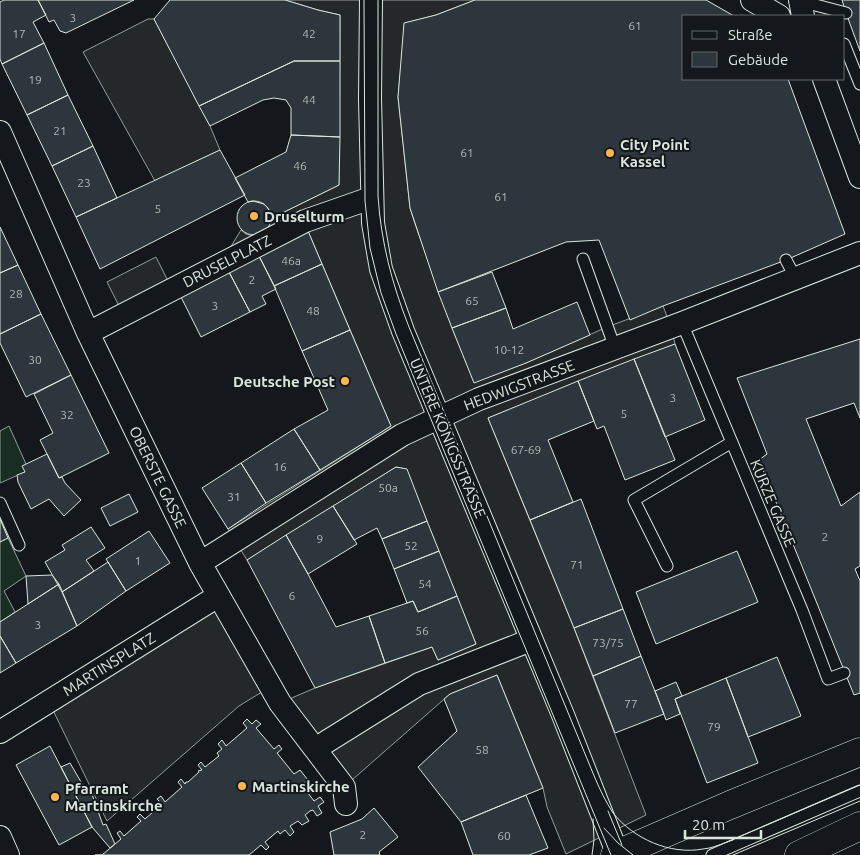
<svg xmlns="http://www.w3.org/2000/svg" width="860" height="855" font-family="Ubuntu,sans-serif">
<style>
.green{fill:#1a2d24;stroke:#939e99}
.parking{fill:#24282b;stroke:#939e99}
.building{fill:#2c363c;stroke:#d8e6dc}
.lines{fill:none;stroke-linecap:round;stroke-linejoin:round}
.lane-casing{stroke:#d8e6dc;stroke-width:13}
.street-casing{stroke:#d8e6dc;stroke-width:24}
.secondary-casing{stroke:#d8e6dc;stroke-width:29}
.lane{stroke:#14181c;stroke-width:11}
.street{stroke:#14181c;stroke-width:22}
.secondary{stroke:#14181c;stroke-width:28}
.tram{stroke:#d8e6dc;stroke-width:1}
.poi-dot{fill:#ffb74d;stroke:#14181c;stroke-width:2}
.labels{text-anchor:middle;dominant-baseline:central;stroke-width:4;stroke-linejoin:round;paint-order:stroke}
.number-label{font-size:12px;fill:#adbab4}
.poi-label{font-size:15px;font-weight:bold;fill:#d8e6dc;stroke:#14181c;text-anchor:start}
.street-label{font-size:15px;fill:#d8e6dc;stroke:#14181c}
</style>
<rect width="100%" height="100%" fill="#14181c"/>
<!-- green -->
<path class="green" d="M9,426L26,464L25,472L0,483V431Z
M8,538L26,576L4,591L15,612L0,622V542Z"/>
<!-- parking -->
<path class="parking" d="M285,0H475L436,15L405,23L398,97L410,208L414,221L452,328L474,382L526,363L607,327L663,306L671,327L675,344L488,418L574,628L646,815L566,854L547,807L543,788L497,675L450,694L344,787L280,703L315,688L432,647L438,660L476,644L406,469L396,467L247,560L228,529L391,426L308,231L227,253L241,230L246,234L254,236L266,231L272,218L339,185L340,15L318,10Z
M148,19H154L210,126L220,150L155,181L83,52Z
M156,257L169,283L120,308L107,282Z
M218,596L270,687L239,706L107,821L49,702Z"/>
<!-- building -->
<path class="building" d="M4,0H38L46,15L33,22L44,43L2,64L0,59V2Z
M38,0H134L66,33L60,31L54,20L49,22Z
M170,0H285L318,10L340,15V61H294L199,106L154,19Z
M475,0H706L734,16H684V79H788L845,234L786,260L663,306L630,320L599,240L566,242L438,292L410,208L398,97L404,23L436,15Z
M842,0H860V51L846,13Z
M44,43L68,95L27,115L2,64Z
M294,61H340V137L291,135V108L286,100L274,98L263,100L210,126L199,106Z
M68,95L93,146L52,166L27,115Z
M291,135L340,137L339,185L272,218L268,208L264,204L253,201L248,202L235,178L286,152Z
M93,146L117,198L76,217L52,166Z
M220,150L245,195L100,269L76,217Z
M237 218a17 17 0 1 1 34 0a17 17 0 1 1-34 0Z
M0,227L18,265L0,273Z
M308,231L322,264L274,286L259,256Z
M259,256L276,289L262,296L266,304L250,312L229,272Z
M322,264L350,330L302,351L274,286Z
M18,265L41,314L0,334V273Z
M229,272L250,312L201,337L181,297Z
M492,272L506,308L452,328L438,292Z
M577,302L590,335L526,363L474,383L452,328L506,308L513,329Z
M41,314L71,375L26,397L0,343V334Z
M350,330L391,426L320,470L294,429L328,410L302,351Z
M860,339V418L854,403L806,419L841,506L860,492V566L855,569L860,581V693L854,695L759,460L767,454L737,378Z
M675,344L705,420L665,437L634,359Z
M634,359L675,460L625,480L604,426L597,429L578,381Z
M71,375L109,453L59,478L40,440L53,433L34,394Z
M578,381L594,421L548,440L573,502L530,520L488,418Z
M294,429L320,470L266,503L241,463Z
M47,454L59,478L62,477L65,483L81,500L64,516L49,499L31,509L18,482L17,475L25,472L22,466Z
M241,463L266,503L228,529L202,488Z
M396,467L407,469L427,521L382,539L377,528L354,540L333,506Z
M129,494L138,512L110,526L101,508Z
M581,499L623,609L574,628L530,520Z
M333,506L357,544L308,574L286,535Z
M0,519L8,538L0,542Z
M427,521L439,551L394,569L382,539Z
M91,527L105,548L86,560L94,571L62,592L45,562L65,550L62,545Z
M149,531L170,563L126,591L106,559Z
M286,535L308,574L336,627L369,616L385,663L315,688L247,560Z
M439,551L457,596L418,612L413,601L407,603L394,569Z
M737,551L758,602L656,644L636,592Z
M108,562L126,591L77,626L62,592Z
M52,575L59,584L28,604L26,576Z
M59,584L77,626L16,663L0,636V622Z
M457,596L476,644L438,660L432,647L385,663L369,616L413,601L418,612Z
M623,609L641,656L593,676L574,628Z
M0,636L16,663L0,673Z
M641,656L664,714L615,733L593,676Z
M777,657L801,716L748,737L726,678Z
M497,675L543,788L461,822L418,767L457,731L444,699L450,694Z
M726,678L758,763L707,783L675,699Z
M676,682L682,696L675,699L680,714L666,720L655,691Z
M247,719L252,724L256,720L261,724L256,728L274,749L279,745L282,749L277,753L294,774L300,770L308,780L302,785L314,801L320,797L324,802L318,806L322,813L317,816L313,810L310,811L305,815L309,821L302,825L298,821L290,826L294,832L290,836L285,830L280,834L278,831L265,842L269,847L266,850L261,845L249,855H95H102L121,839L117,833L120,831L124,836L141,821L137,817L140,814L145,819L162,804L157,799L161,796L165,802L182,787L178,782L181,779L185,784L186,782H188L199,772L198,771L202,770L198,765L201,762L205,767L219,756L217,753L222,749L218,744L222,740L226,746L247,728L243,723Z
M50,746L92,827L59,845L16,765Z
M70,763L84,787L89,786L103,825L106,824L115,844L110,848L92,827L61,767Z
M526,795L548,848L529,855H473L461,822Z
M374,808L398,837L379,852L380,855H334L330,832L362,819Z"/>
<g class="lines">
<!-- lane casing -->
<g class="lane-casing">
<path id="lane" d="M800,1L846,13
M844,44L860,84
M583,259L615,348
M786,260L796,279
M682,323L802,610L828,679L844,673
M0,503L19,545
M667,566L634,500L732,442
M712,855L860,791"/>
</g>
<!-- street casing -->
<g class="street-casing">
<path id="street" d="M371,0L370,99L373,223L381,269L403,331L563,715L618,855
M752,0L779,16
M800,0L803,16
M824,79L860,177
M0,132L88,333L200,563L280,703L344,787L346,804
M88,333L305,221L371,198
M200,563L402,435L479,399L682,323L860,253
M0,732L218,596
M315,749L419,684L531,640
M0,837L8,855"/>
</g>
<!-- secondary casing -->
<g class="secondary-casing">
<path id="secondary" d="M615,855L730,805L860,752
M799,855L860,826"/>
</g>
<!-- lane -->
<use href="#lane" class="lane"/>
<!-- street -->
<use href="#street" class="street"/>
<!-- secondary -->
<use href="#secondary" class="secondary"/>
<!-- tram -->
<path class="tram" d="M364,0L365,201L370,248L381,293L396,334L481,541L611,855
M378,0V196C381,242 392,284 409,327L595,778C600,790 606,802 613,813C634,839 670,855 703,849C714,848 723,843 733,840
M608,811L622,845
M604,828L618,843L633,855
M727,842L860,785
M592,855L594,840L593,819
M733,855L860,801"/>
</g>
<!-- markers -->
<g class="poi-dot">
<circle cx="610" cy="153" r="5"/>
<circle cx="254" cy="216" r="5"/>
<circle cx="345" cy="381" r="5"/>
<circle cx="242" cy="786" r="5"/>
<circle cx="55" cy="797" r="5"/>
</g>
<g class="labels">
<!-- number labels -->
<g class="number-label">
<text x="73" y="17">3</text>
<text x="635" y="25">61</text>
<text x="19" y="33">17</text>
<text x="309" y="33">42</text>
<text x="35" y="79">19</text>
<text x="309" y="99">44</text>
<text x="60" y="130">21</text>
<text x="467" y="152">61</text>
<text x="300" y="165">46</text>
<text x="84" y="182">23</text>
<text x="501" y="196">61</text>
<text x="158" y="208">5</text>
<text x="291" y="260">46a</text>
<text x="252" y="279">2</text>
<text x="16" y="293">28</text>
<text x="472" y="300">65</text>
<text x="215" y="305">3</text>
<text x="313" y="310">48</text>
<text x="509" y="349">10-12</text>
<text x="35" y="359">30</text>
<text x="673" y="397">3</text>
<text x="624" y="413">5</text>
<text x="67" y="414">32</text>
<text x="526" y="449">67-69</text>
<text x="280" y="466">16</text>
<text x="388" y="487">50a</text>
<text x="234" y="496">31</text>
<text x="825" y="536">2</text>
<text x="320" y="538">9</text>
<text x="411" y="545">52</text>
<text x="138" y="560">1</text>
<text x="577" y="564">71</text>
<text x="425" y="583">54</text>
<text x="292" y="595">6</text>
<text x="38" y="624">3</text>
<text x="422" y="630">56</text>
<text x="608" y="642">73/75</text>
<text x="631" y="703">77</text>
<text x="714" y="726">79</text>
<text x="482" y="749">58</text>
<text x="363" y="834">2</text>
<text x="504" y="835">60</text>
</g>
<!-- poi labels -->
<g class="poi-label">
<text x="620" y="144">City Point<tspan x="620" dy="17">Kassel</tspan></text>
<text x="264" y="216">Druselturm</text>
<text x="335" y="381" text-anchor="end">Deutsche Post</text>
<text x="252" y="786">Martinskirche</text>
<text x="65" y="788">Pfarramt<tspan x="65" dy="17">Martinskirche</tspan></text>
</g>
<!-- street labels -->
<g class="street-label">
<text transform="translate(227 261) rotate(-27)">DRUSELPLATZ</text>
<text transform="translate(519 385) rotate(-21)">HEDWIGSTRASSE</text>
<text transform="translate(448 438) rotate(67)">UNTERE KÖNIGSSTRASSE</text>
<text transform="translate(158 477) rotate(64)">OBERSTE GASSE</text>
<text transform="translate(773 503) rotate(67)">KURZE GASSE</text>
<text transform="translate(109 664) rotate(-32)">MARTINSPLATZ</text>
</g>
</g>
<!-- legend -->
<rect x="682" y="15" width="162" height="65" fill="#14181c" stroke="#626a69"/>
<rect x="692" y="31" width="25" height="8" fill="#14181c" stroke="#626a69"/>
<text x="728" y="40" font-size="15" fill="#d8e6dc">Straße</text>
<rect x="692" y="52" width="25" height="15" fill="#2c363c" stroke="#626a69"/>
<text x="728" y="65" font-size="15" fill="#d8e6dc">Gebäude</text>
<!-- scale -->
<path d="M685 830v8h76v-8" fill="none" stroke="#d8e6dc" stroke-width="2.5"/>
<text x="692" y="830" font-size="15" fill="#d8e6dc" stroke="#14181c" stroke-width="4" paint-order="stroke">20 m</text>
</svg>
